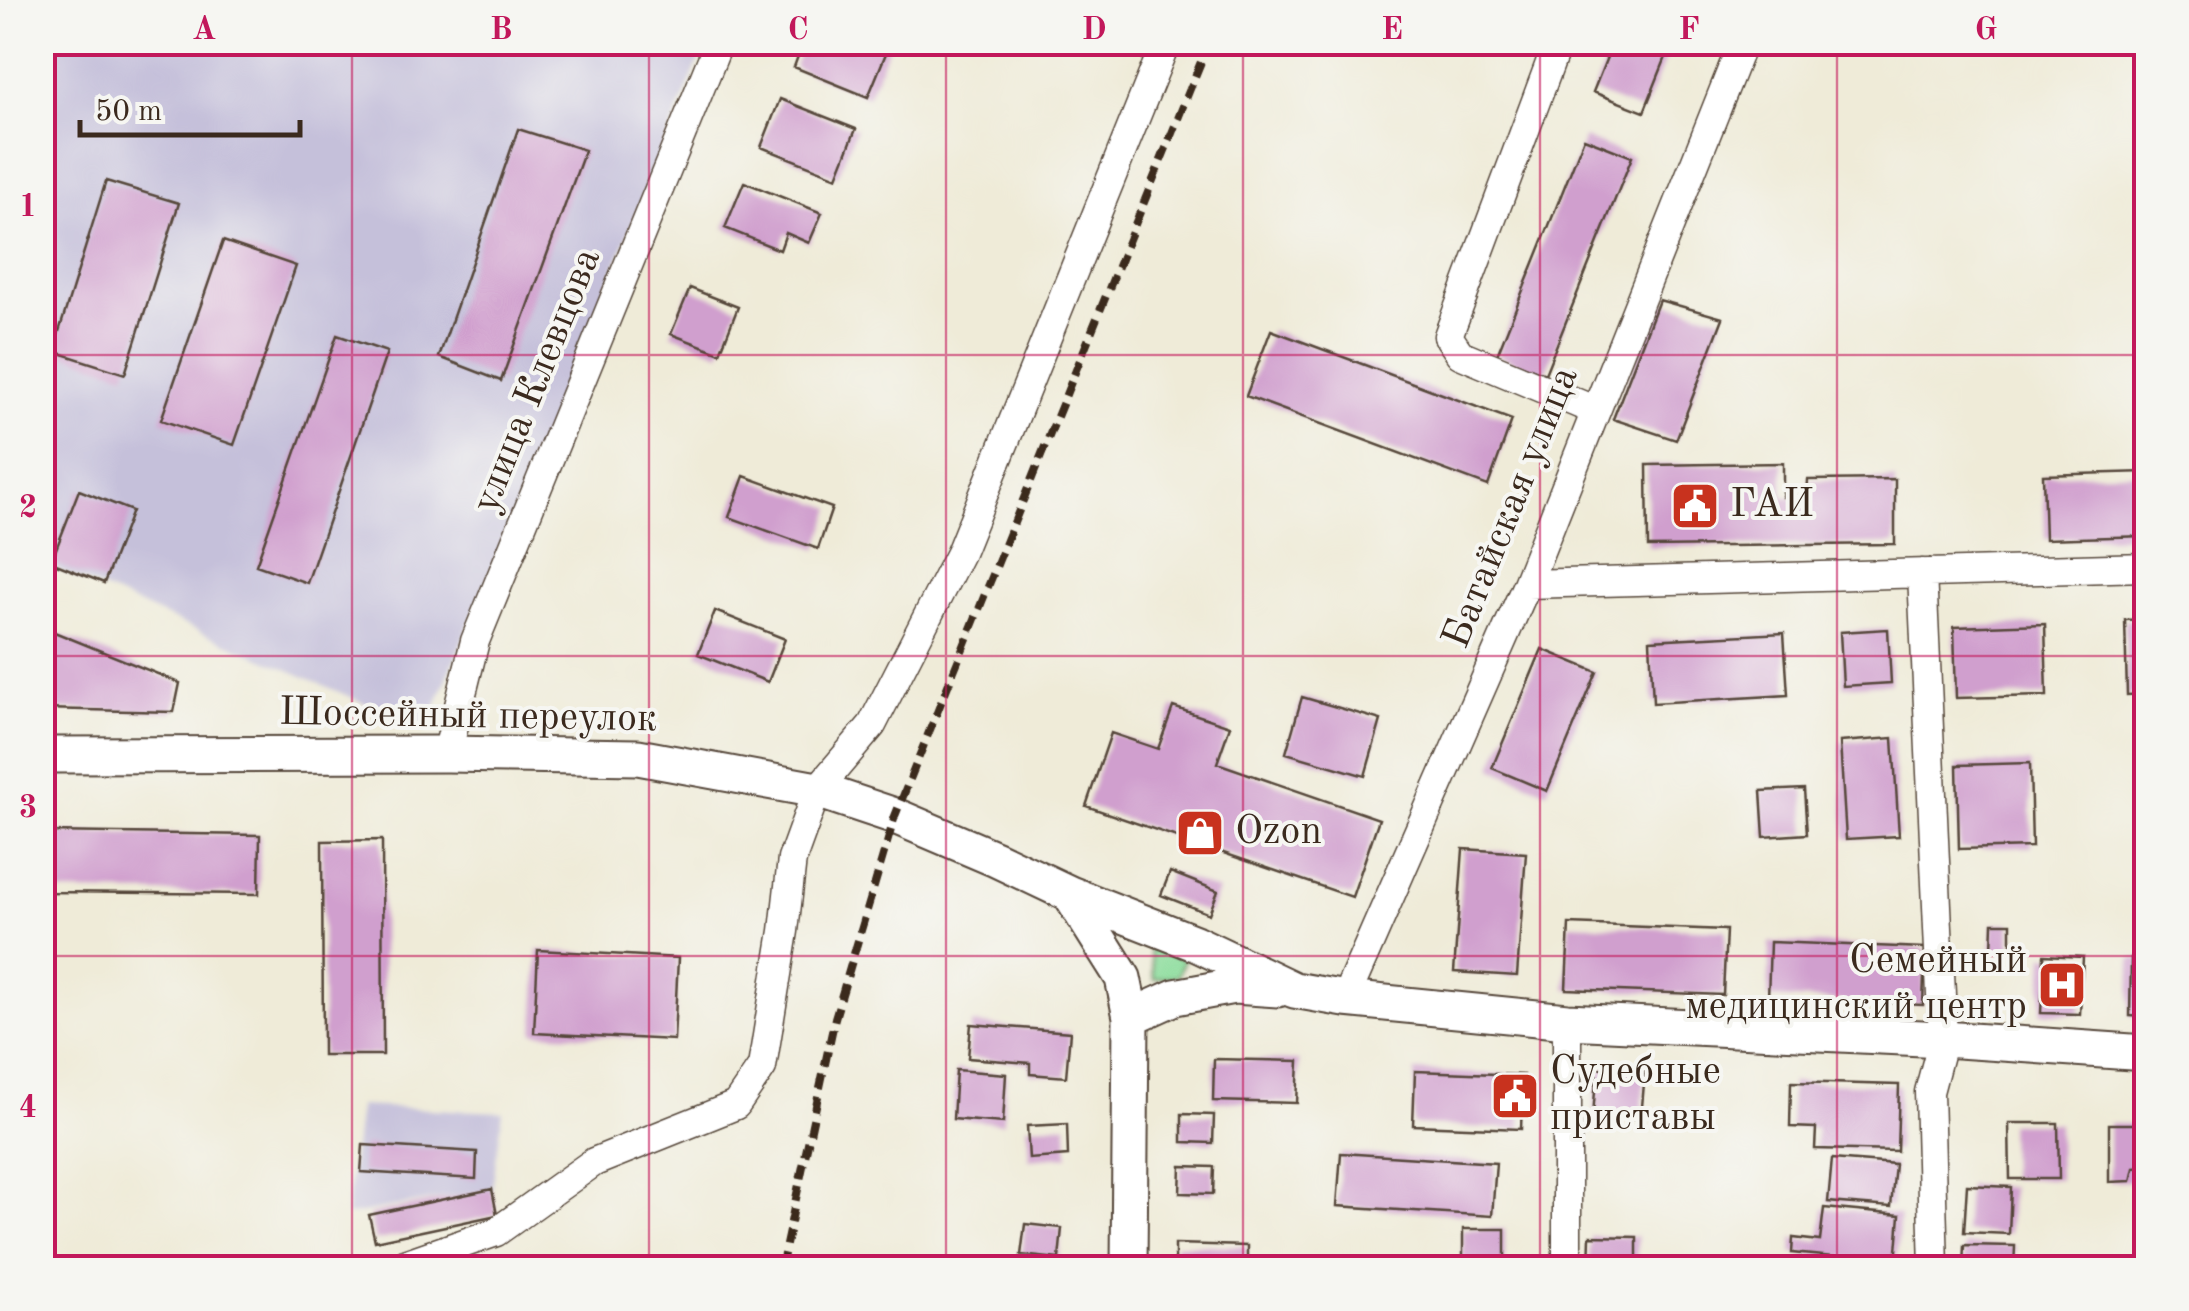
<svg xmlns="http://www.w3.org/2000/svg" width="2189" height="1311" font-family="'Old Standard TT',serif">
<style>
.industrial{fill:#c5c0da}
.green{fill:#8ddd9d;stroke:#64845e;stroke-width:2.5}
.building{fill:#d09fce}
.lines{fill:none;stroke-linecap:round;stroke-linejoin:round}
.minor-casing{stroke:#56473a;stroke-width:31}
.major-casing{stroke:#56473a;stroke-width:39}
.minor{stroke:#fff;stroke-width:28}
.major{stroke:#fff;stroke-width:35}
.rail{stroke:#3b2a1e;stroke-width:8;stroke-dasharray:15 8;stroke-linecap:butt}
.grid{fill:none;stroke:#c2185b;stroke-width:2.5;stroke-opacity:0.55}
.labels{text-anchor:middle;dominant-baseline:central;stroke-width:8;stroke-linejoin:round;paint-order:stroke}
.street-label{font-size:40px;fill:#3b2a1e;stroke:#f6f6f2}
.poi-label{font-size:40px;fill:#3b2a1e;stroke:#f6f6f2;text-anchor:start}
.neatline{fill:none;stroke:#c2185b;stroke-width:4}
.grid-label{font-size:32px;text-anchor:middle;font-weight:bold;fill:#c2185b}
</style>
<rect width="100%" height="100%" fill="#f6f6f2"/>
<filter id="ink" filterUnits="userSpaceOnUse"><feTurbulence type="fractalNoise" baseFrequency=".01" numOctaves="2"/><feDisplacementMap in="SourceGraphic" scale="20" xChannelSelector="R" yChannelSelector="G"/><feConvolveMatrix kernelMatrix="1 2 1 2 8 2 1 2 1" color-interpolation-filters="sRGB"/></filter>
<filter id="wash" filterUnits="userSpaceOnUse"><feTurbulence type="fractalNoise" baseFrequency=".0048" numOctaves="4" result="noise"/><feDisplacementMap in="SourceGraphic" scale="40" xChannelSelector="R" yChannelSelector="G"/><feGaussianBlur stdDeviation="2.25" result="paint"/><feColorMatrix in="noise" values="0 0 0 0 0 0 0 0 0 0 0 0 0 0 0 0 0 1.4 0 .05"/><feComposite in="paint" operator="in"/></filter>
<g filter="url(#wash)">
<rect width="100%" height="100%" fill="#efebd8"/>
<!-- industrial -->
<path class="industrial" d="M43,43H706L426,730L43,563Z
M359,1106L503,1112L492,1189L346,1216Z"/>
<!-- green -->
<path class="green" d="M1149,948L1184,959L1178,976L1154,979Z"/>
<g id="blocks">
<!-- building -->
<path class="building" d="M803,42H880L889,46L868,97L794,67Z
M1613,42H1672L1644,112L1593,92Z
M780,99L856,129L837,177L761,147Z
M518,129L585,150L501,381L439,357Z
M1584,138L1632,157L1545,374L1497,355Z
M106,181L179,203L125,374L53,351Z
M744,182L822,213L809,243L786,233L780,250L725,228Z
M223,241L296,266L234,445L161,420Z
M690,288L738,307L720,353L671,334Z
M1659,300L1723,318L1676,440L1613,419Z
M1271,330L1512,420L1488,486L1246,396Z
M337,335L387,352L307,583L256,565Z
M1783,463V497H1807L1808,480L1895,479V544L1648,547L1647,465Z
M2146,472V536L2045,539L2043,475Z
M744,476L832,508L818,549L729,517Z
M79,490L132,511L104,583L51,562Z
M715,611L785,639L768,682L698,654Z
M2146,619V694L2127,695L2125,620Z
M2045,624L2047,696L1956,698L1954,627Z
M42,627L180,683L174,712L42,709Z
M1888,629L1891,683L1843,686L1840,632Z
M1784,633L1788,695L1653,703L1650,640Z
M1542,649L1597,672L1547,791L1492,768Z
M1302,697L1381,720L1365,776L1286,753Z
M1173,707L1230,726L1217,763L1379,819L1352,897L1086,806L1111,733L1158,749Z
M1893,738L1899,836L1846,839L1840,742Z
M2030,763L2032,847L1959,849L1957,765Z
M1804,789L1807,834L1764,837L1761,791Z
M45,832L260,835L259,894L44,892Z
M382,840L383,1055H323L322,841Z
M1463,849L1526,853L1517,976L1454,972Z
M1170,872L1218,891L1209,914L1161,895Z
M1993,923H2011V950H1992Z
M1569,924L1726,930L1723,995L1566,989Z
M1770,942L1925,948L1923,1005L1768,998Z
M538,950L678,958L674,1040L534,1033Z
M2044,955L2083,957L2080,1014L2041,1013Z
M2131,958L2146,959V1017L2130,1016Z
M971,1024L1070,1032L1066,1077L1030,1074V1063L968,1058Z
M1214,1059L1299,1061L1297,1103L1213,1101Z
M1597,1068L1645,1071L1641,1119L1593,1115Z
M956,1070L1006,1074L1003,1123L953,1119Z
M1415,1071L1523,1075L1521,1129L1413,1125Z
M1791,1082L1899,1085L1897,1151L1815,1149L1816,1128L1790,1127Z
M1182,1114L1214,1115L1213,1143L1182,1142Z
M2009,1123H2058L2059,1179H2010Z
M1067,1124L1068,1156L1029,1159L1027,1126Z
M2109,1124H2146V1167L2134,1168L2131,1181L2109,1182Z
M363,1145L477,1152L476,1179L361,1172Z
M1341,1153L1496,1163L1492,1216L1337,1206Z
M1832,1159L1895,1164L1891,1207L1828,1202Z
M1181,1166L1214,1167L1213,1194L1180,1193Z
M1967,1185L2011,1187L2009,1234L1964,1232Z
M492,1189L497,1215L375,1241L369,1215Z
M1824,1208L1900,1215L1896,1263L1792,1253L1793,1238L1820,1241Z
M1025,1224L1062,1228L1059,1259L1021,1255Z
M1463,1229H1505V1268H1463Z
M1590,1236L1637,1237V1268H1589Z
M1175,1244L1247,1246V1268H1175Z
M1964,1245L2015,1246L2014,1268H1963Z"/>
</g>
</g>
<g filter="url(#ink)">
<use href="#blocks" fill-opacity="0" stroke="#56473a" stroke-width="2.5"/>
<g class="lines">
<!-- minor casing -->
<g class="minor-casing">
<path id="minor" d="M1558,42L1448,336L1460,354L1596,411
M1922,573L1943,1039L1929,1092L1934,1268
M1527,584L2146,567
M447,754L475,641L719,42
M1345,999L1527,584L1743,42
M393,1268L496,1232L594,1162L736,1105L762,1067L784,931L792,859L817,790L872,725L960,553L1166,42
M1567,1268V1021"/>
</g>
<!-- major casing -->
<g class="major-casing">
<path id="major" d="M42,755L447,754L638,757L817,790L895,816L996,859L1070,894L1195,943L1294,990L1345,999L1567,1021L1943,1039L2146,1053
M1070,894L1123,978L1131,1017L1129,1268
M1131,1017L1175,997L1234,986L1278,989"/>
</g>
<!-- minor -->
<use href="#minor" class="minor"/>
<!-- major -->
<use href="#major" class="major"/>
<!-- rail -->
<path class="rail" d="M781,1268L835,1018L895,816L1209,42"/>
</g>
</g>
<!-- grid -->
<path class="grid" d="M352,42V1268M649,42V1268M946,42V1268M1243,42V1268M1540,42V1268M1837,42V1268M42,355H2146M42,656H2146M42,956H2146"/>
<!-- icons -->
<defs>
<g id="civic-square" transform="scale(2.5)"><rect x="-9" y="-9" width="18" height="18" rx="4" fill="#c8321e" stroke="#f6f6f2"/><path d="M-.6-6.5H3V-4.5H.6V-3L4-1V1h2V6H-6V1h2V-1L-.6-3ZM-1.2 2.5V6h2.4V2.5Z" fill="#fff"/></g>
<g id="shop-square" transform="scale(2.5)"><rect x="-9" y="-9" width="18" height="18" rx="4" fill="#c8321e" stroke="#f6f6f2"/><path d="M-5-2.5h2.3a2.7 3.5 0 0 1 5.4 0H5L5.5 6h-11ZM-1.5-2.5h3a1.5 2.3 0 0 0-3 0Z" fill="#fff"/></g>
<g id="hospital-square" transform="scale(2.5)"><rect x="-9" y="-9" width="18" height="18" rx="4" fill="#c8321e" stroke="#f6f6f2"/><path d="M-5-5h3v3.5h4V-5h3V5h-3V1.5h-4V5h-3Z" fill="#fff"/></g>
</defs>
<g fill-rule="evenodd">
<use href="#civic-square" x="1695" y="506"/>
<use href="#shop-square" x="1200" y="833"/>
<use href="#hospital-square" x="2062" y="985"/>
<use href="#civic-square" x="1515" y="1096"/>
</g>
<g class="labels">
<!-- street labels -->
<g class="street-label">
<text transform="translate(538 381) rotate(-68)">улица Клевцова</text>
<text transform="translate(1512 508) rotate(-68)">Батайская улица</text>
<text transform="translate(468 717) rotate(1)">Шоссейный переулок</text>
</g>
<!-- poi labels -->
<g class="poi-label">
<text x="1730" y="506">ГАИ</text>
<text x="1235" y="833">Ozon</text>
<text x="2027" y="962" text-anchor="end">Семейный<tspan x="2027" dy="46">медицинский центр</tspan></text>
<text x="1550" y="1073">Судебные<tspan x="1550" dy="46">приставы</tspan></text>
</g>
</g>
<!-- margin -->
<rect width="2189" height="1311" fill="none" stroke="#f6f6f2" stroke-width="110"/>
<!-- scale -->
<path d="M80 120v15h220v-15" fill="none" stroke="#3b2a1e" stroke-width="5"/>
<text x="95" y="120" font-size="30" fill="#3b2a1e" stroke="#f6f6f2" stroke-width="8" paint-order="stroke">50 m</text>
<rect x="55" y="55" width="2079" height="1201" class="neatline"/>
<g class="grid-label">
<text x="204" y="39">A</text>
<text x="501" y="39">B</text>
<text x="798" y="39">C</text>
<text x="1094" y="39">D</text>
<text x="1392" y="39">E</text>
<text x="1689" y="39">F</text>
<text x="1986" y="39">G</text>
<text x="28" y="216">1</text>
<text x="28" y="517">2</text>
<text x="28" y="817">3</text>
<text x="28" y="1117">4</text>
</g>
</svg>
